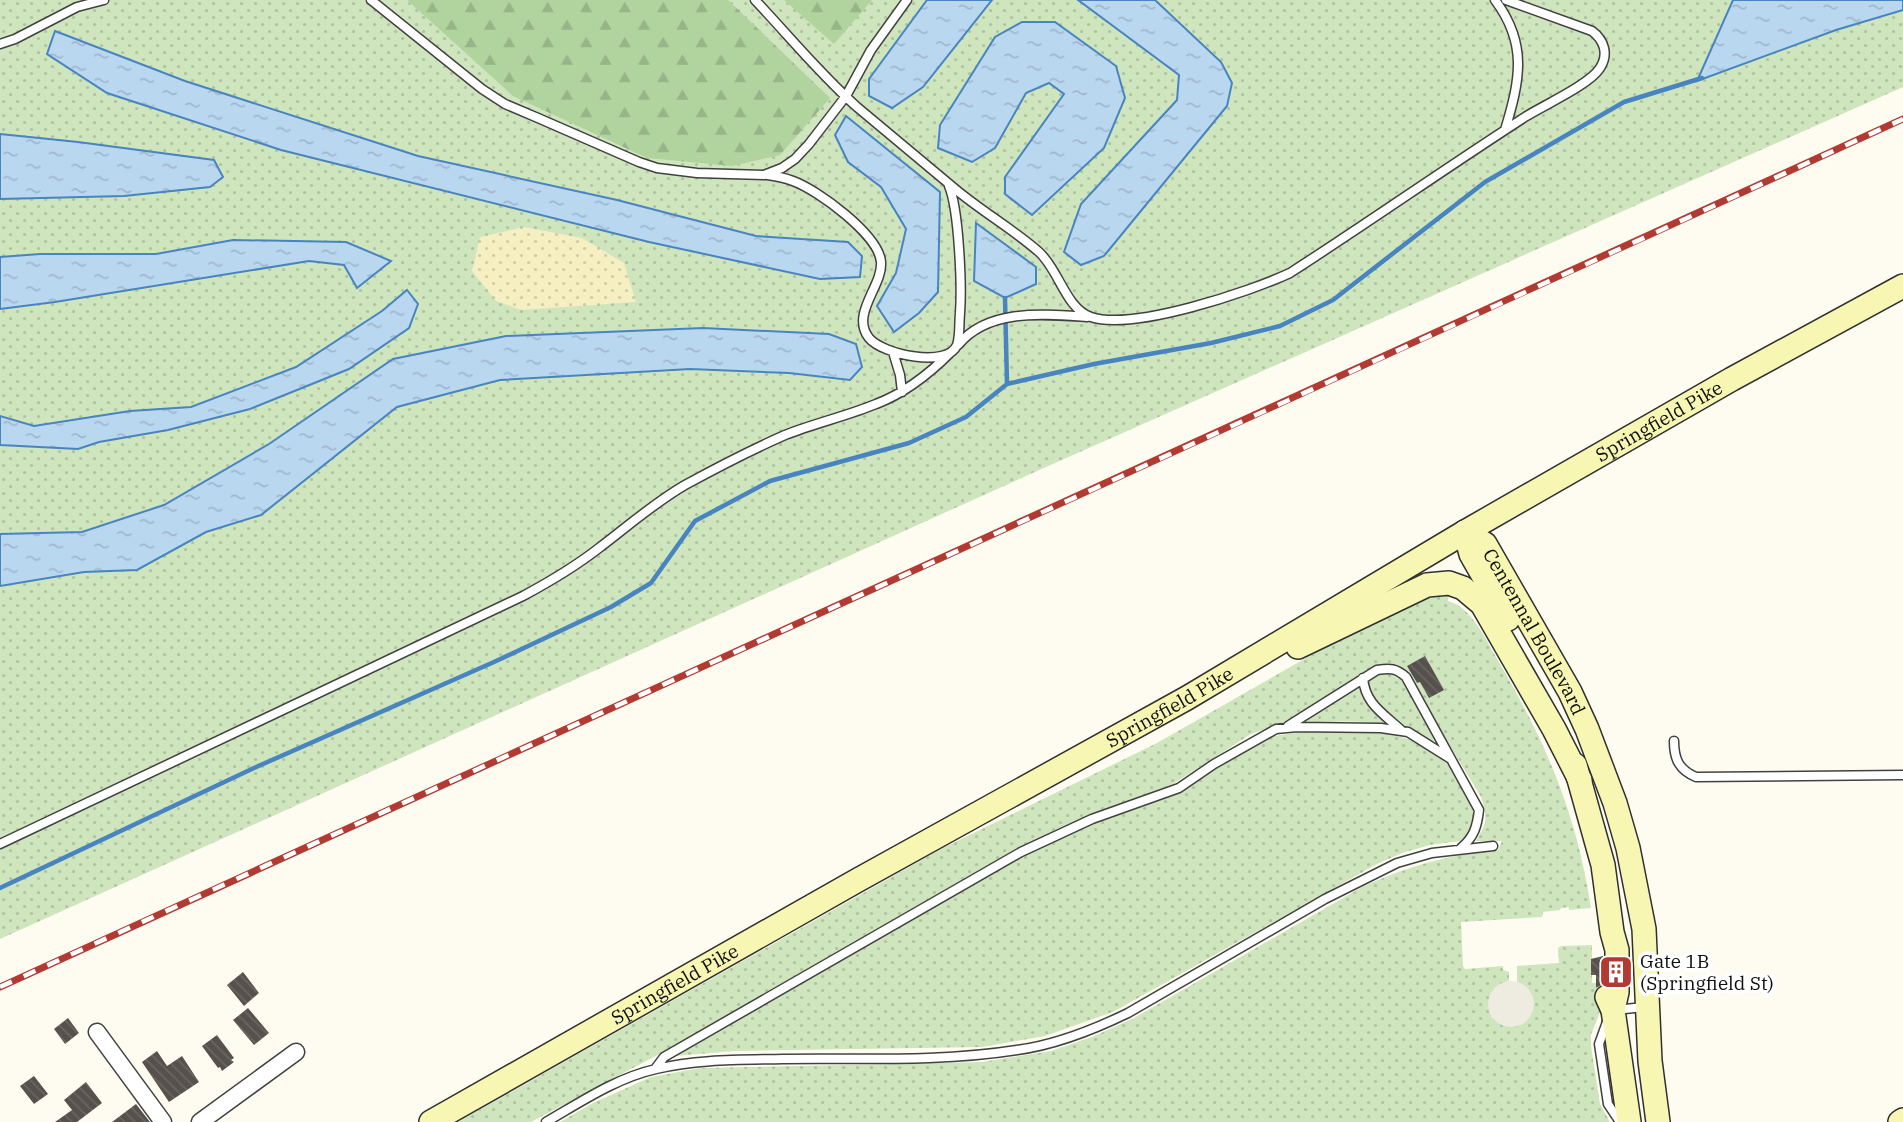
<svg xmlns="http://www.w3.org/2000/svg" width="1903" height="1122" font-family="'IBM Plex Serif',serif">
<style>
.grass{fill:url(#grass-dots)}
.forest{fill:url(#forest-firs)}
.sand{fill:url(#sand-dots)}
.plaza{fill:#eeebe0}
.water{fill:url(#water-ripples);stroke:#4884c0;stroke-width:2}
.lines{fill:none;stroke-linecap:round;stroke-linejoin:round}
.stream{stroke:#4884c0;stroke-width:4.5}
.building{fill:url(#building-back-hatch)}
.lane-casing{stroke:#414141;stroke-width:11}
.street-casing{stroke:#414141;stroke-width:19}
.secondary-casing{stroke:#303030;stroke-width:26}
.lane{stroke:#fff;stroke-width:8}
.street{stroke:#fff;stroke-width:16}
.secondary{stroke:#f7f6b2;stroke-width:23}
.rail-casing{stroke:#b13a33;stroke-width:7}
.rail{stroke:#fff;stroke-width:4.5;stroke-dasharray:13;stroke-linecap:butt}
.labels{text-anchor:middle;dominant-baseline:central;stroke-width:7;stroke-linejoin:round;paint-order:stroke}
.street-label{font-size:19px;fill:#0e0e0e;stroke:#fff}
.poi-label{font-size:19px;fill:#0e0e0e;stroke:#fff;text-anchor:start}
</style>
<defs>
<pattern id="grass-dots" width="8" height="8" patternUnits="userSpaceOnUse" patternTransform="scale(1.75)"><rect width="8" height="8" fill="#cee5bd"/><path d="M2 2h.1M6 6h.1" fill="none" stroke="#b0c3a1" stroke-width="1.8" stroke-linecap="round"/></pattern>
<pattern id="forest-firs" width="22" height="20" patternUnits="userSpaceOnUse" patternTransform="scale(1.75)"><rect width="22" height="20" fill="#b1d49e"/><path d="M5 1l3.5 6h-7zM16 11l3.5 6h-7z" fill="#97b587"/></pattern>
<pattern id="sand-dots" width="8" height="8" patternUnits="userSpaceOnUse" patternTransform="scale(1.75)"><rect width="8" height="8" fill="#f5efc1"/><path d="M2 2h.1M6 6h.1" fill="none" stroke="#d1cca5" stroke-width="1.8" stroke-linecap="round"/></pattern>
<pattern id="water-ripples" width="26" height="14" patternUnits="userSpaceOnUse" patternTransform="scale(1.75)"><rect width="26" height="14" fill="#bad7f0"/><path d="M2 4q2-2 4 0t4 0M15 11q2-2 4 0t4 0" fill="none" stroke="#9fb7cd"/></pattern>
<pattern id="building-back-hatch" width="6" height="6" patternUnits="userSpaceOnUse" patternTransform="scale(1.75)"><rect width="6" height="6" fill="#56514c"/><path d="M-1 5l2 2M0 0l6 6M5-1l2 2" fill="none" stroke="#696561"/></pattern>
</defs>
<rect width="100%" height="100%" fill="#fefcf1"/>
<!-- grass -->
<path class="grass" d="M0,0H1903V87L1046,467L0,939Z
M1449,594L1448,601C1471,607 1485,638 1496,657C1545,741 1576,810 1591,908L1569,910V907L1561,908L1560,910L1543,912L1542,917L1461,922L1463,966L1465,969L1503,966V970L1509,972V981C1492,988 1483,1002 1493,1019L1531,1014L1533,998L1522,985L1517,983V966L1559,963L1558,948L1561,946L1592,945V983H1596V988L1600,989V1012L1591,1035V1046L1600,1104L1610,1122H560L593,1103L651,1077L700,1068L982,1062L1051,1051L1092,1037L1134,1018L1364,886C1408,866 1451,854 1498,850L1502,841H1476C1487,822 1488,818 1481,797L1423,701L1410,675L1404,669L1390,666L1378,667L1278,725L1251,734L1173,784L1061,827L1015,851L667,1050L531,1122H458L941,849L1157,743L1322,649L1369,627L1424,596Z
M1388,673L1402,680L1440,744C1425,737 1411,729 1394,726C1363,719 1328,722 1296,723L1372,677Z
M1313,730C1366,730 1414,726 1453,770C1463,781 1469,799 1476,813L1472,829L1460,841L1430,845L1402,853L1377,864L1113,1012L1045,1036L982,1047L734,1051L675,1056L1022,856L1103,819L1185,788L1238,752L1268,737Z"/>
<!-- forest -->
<path class="forest" d="M407,0H728L830,98L780,155L732,166L647,158L513,96Z
M784,0H872L834,44Z"/>
<!-- sand -->
<path class="sand" d="M524,227L582,238L624,263L636,302L521,310L496,301L472,271L480,237Z"/>
<!-- plaza -->
<path class="plaza" d="M1488 1004a23 23 0 1 1 46 0a23 23 0 1 1-46 0Z"/>
<!-- water -->
<path class="water" d="M927,0H992L923,87L892,108L869,96V79Z
M1078,0H1155L1221,62L1232,83L1227,106L1104,256L1081,265L1064,252L1081,204L1177,100L1179,75Z
M1733,0H1903V10L1836,30L1697,81Z
M1022,22H1055L1116,66L1125,98L1104,148L1032,215L1005,194V177L1064,94L1049,83L1026,93L995,148L972,162L938,148L940,125L995,37Z
M55,31L185,81L418,156L617,200L756,236L848,242L862,256L860,277L820,279L649,242L281,150L107,93L47,54Z
M846,116L940,192L938,292L919,313L894,332L877,306L896,273L906,229L881,187L848,162L835,135Z
M0,134L78,142L214,160L223,177L210,187L124,196L0,199Z
M976,223L1036,267V284L1005,298L974,281Z
M233,240L346,242L391,261L357,288L344,265L309,261L55,302L0,309V257L40,254H156Z
M407,290L418,304L409,328L349,369L250,409L168,430L99,442L78,449L0,445V416L34,426L130,411L191,407L296,367L382,311Z
M703,328L829,334L856,344L862,367L850,380L789,373L690,369L500,380L397,407L261,515L206,532L137,570L84,572L0,586V534L82,532L164,505L269,444L393,359L506,336Z"/>
<g class="lines">
<!-- stream -->
<path class="stream" d="M1005,298L1007,384
M0,888L254,768L494,662L611,607L651,583L695,521L770,481L909,443L966,417L1007,384L1094,364L1211,343L1280,326L1333,300L1485,182L1624,102L1702,78"/>
</g>
<!-- building -->
<path class="building" d="M1425,656L1444,690L1429,698L1420,682L1417,683L1407,666Z
M1603,956V984L1596,988V975H1591V959Z
M243,972L259,993L244,1006L227,985Z
M248,1008L269,1033L254,1045L233,1020Z
M68,1018L79,1033L65,1044L54,1029Z
M217,1035L234,1058L231,1060L234,1062L222,1071L220,1067L218,1068L202,1046Z
M157,1051L167,1066L182,1056L199,1082L169,1102L142,1062Z
M34,1076L48,1094L34,1104L20,1086Z
M86,1082L102,1103L77,1122H55L72,1110L64,1100Z
M136,1104L150,1122H112Z"/>
<g class="lines">
<!-- lane casing -->
<g class="lane-casing">
<path id="lane" d="M371,0L482,89L505,104L538,118L639,162L657,168L697,173L764,175L782,168L795,159L809,144L846,96L871,50L907,0
M755,0C789,36 820,74 857,107C889,134 922,161 954,188C981,211 1013,229 1039,252C1059,270 1066,309 1091,317C1133,331 1249,292 1290,273C1369,222 1446,168 1525,117C1544,105 1589,85 1600,68C1609,54 1604,40 1592,31L1506,0
M1495,0C1528,44 1520,80 1505,130
M0,44L15,39L77,7L104,0
M767,175C776,176 785,178 793,181C818,190 879,235 881,262C883,286 850,314 869,338C883,355 948,368 957,345C960,337 959,323 960,313C962,286 959,210 949,186
M958,345C988,308 1044,314 1087,317
M893,352L900,375L902,392
M1363,678C1365,704 1384,714 1401,730
M1288,726L1377,670C1390,668 1396,668 1406,677L1479,810C1477,827 1474,837 1461,848
M1674,741C1674,759 1679,770 1696,777L1903,775
M0,844L523,596C549,582 576,566 599,548C628,526 654,503 685,485C718,467 751,450 785,435C815,423 847,416 876,404C905,393 928,375 950,353
M1615,1010L1644,1007
M1608,1019L1599,1044L1608,1104L1620,1122
M655,1069L664,1057L1021,852L1092,819L1179,788L1214,764L1276,729L1297,727L1381,728L1408,732L1451,759
M546,1122C581,1102 616,1078 656,1069C698,1059 741,1060 783,1059C861,1058 941,1062 1017,1050C1056,1045 1093,1030 1128,1013L1325,899L1397,863L1432,853L1493,846"/>
</g>
<!-- street casing -->
<g class="street-casing">
<path id="street" d="M97,1032L163,1122
M200,1122L296,1052"/>
</g>
<!-- secondary casing -->
<g class="secondary-casing">
<g id="secondary">
<path id="s1" d="M1465,532L1485,544L1570,692L1587,729L1615,803L1628,848L1644,929L1650,1061L1658,1122"/>
<path d="M1465,532L1471,554L1508,619"/>
<path d="M1298,647L1427,585L1449,583L1463,588L1482,604L1554,729L1580,780"/>
<path d="M1575,765L1603,865L1612,932L1617,950V992L1613,1010"/>
<path d="M1607,997L1613,1010L1629,1122"/>
<path id="s2" d="M431,1122L858,880L1187,698L1465,532L1732,379L1903,286"/>
<path d="M1900,1122L1903,1120"/>
</g>
</g>
<!-- lane -->
<use href="#lane" class="lane"/>
<!-- street -->
<use href="#street" class="street"/>
<!-- secondary -->
<use href="#secondary" class="secondary"/>
<!-- rail casing -->
<g class="rail-casing">
<path id="rail" d="M0,987C634,697 1270,410 1903,119"/>
</g>
<!-- rail -->
<use href="#rail" class="rail"/>
</g>
<!-- icons -->
<defs>
<g id="building-square" transform="scale(1.75)"><rect x="-9" y="-9" width="18" height="18" rx="4" fill="#b13a33" stroke="#fff"/><path d="M-4-6H4V6H1V3H-1V6H-4ZM-2.5-4.3h1.7v1.8h-1.7ZM.8-4.3h1.7v1.8H.8ZM-2.5-1h1.7V.8h-1.7ZM.8-1h1.7V.8H.8Z" fill="#fff"/></g>
</defs>
<g fill-rule="evenodd">
<use href="#building-square" x="1616" y="972"/>
</g>
<g class="labels">
<!-- street labels -->
<g class="street-label">
<text stroke="none"><textPath href="#s2" startOffset="1414">Springfield Pike</textPath></text>
<text stroke="none"><textPath href="#s1" startOffset="124">Centennal Boulevard</textPath></text>
<text stroke="none"><textPath href="#s2" startOffset="847">Springfield Pike</textPath></text>
<text stroke="none"><textPath href="#s2" startOffset="280">Springfield Pike</textPath></text>
</g>
<!-- poi labels -->
<g class="poi-label">
<text x="1640" y="961">Gate 1B<tspan x="1640" dy="22">(Springfield St)</tspan></text>
</g>
</g>
</svg>
